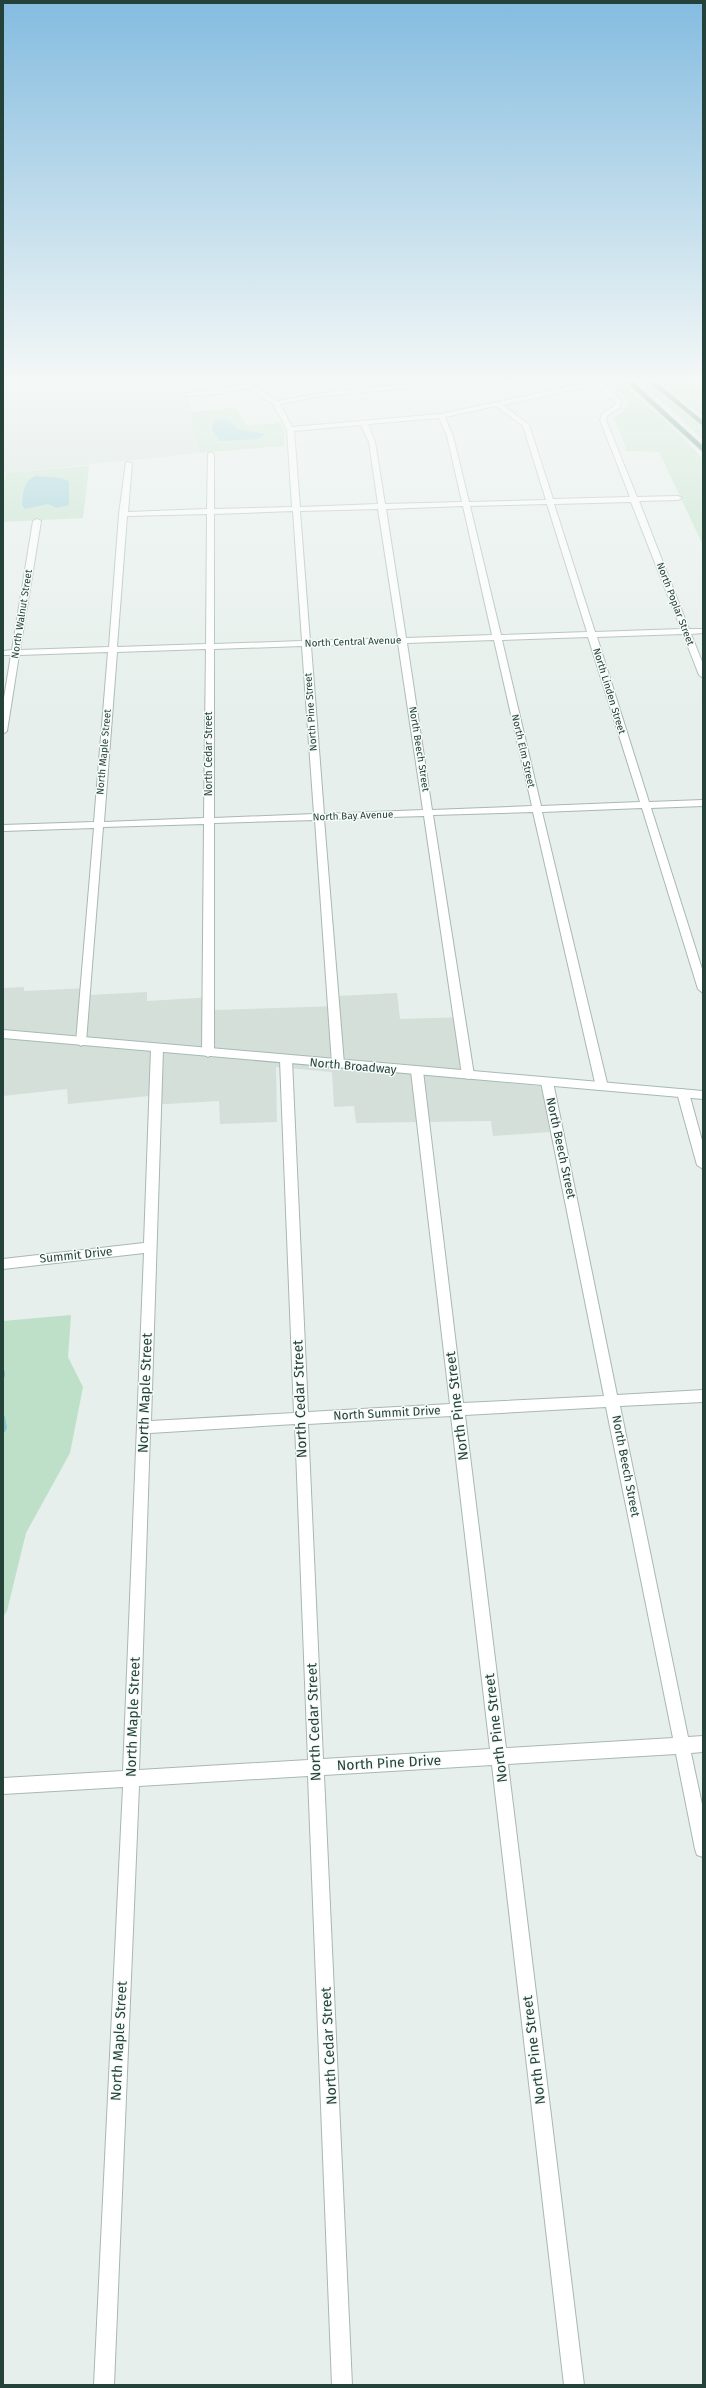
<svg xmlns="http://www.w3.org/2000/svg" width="706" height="2388" viewBox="0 0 706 2388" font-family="'Fira Sans',sans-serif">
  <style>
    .built { fill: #d4dfda }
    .green { fill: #bfe0c8 }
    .water { fill: #8ec9d4 }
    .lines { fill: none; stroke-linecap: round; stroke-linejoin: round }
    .stream { stroke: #8ec9d4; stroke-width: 4 }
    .street-casing { stroke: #a8b8b2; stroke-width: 2 }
    .secondary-casing { stroke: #a4bbb3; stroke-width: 2 }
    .highway-casing { stroke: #c2cac8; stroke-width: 2 }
    .street { fill: #fff; fill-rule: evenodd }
    .secondary { fill: #fff; fill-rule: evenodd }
    .highway { fill: #2f6f62; fill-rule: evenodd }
    .labels { text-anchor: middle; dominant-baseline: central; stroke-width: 3; stroke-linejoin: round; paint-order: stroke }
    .far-street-label { font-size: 10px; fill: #24423a; stroke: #f7fbf9 }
    .street-label { font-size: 12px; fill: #24423a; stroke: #f7fbf9 }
    .near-street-label { font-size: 14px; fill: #24423a; stroke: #f7fbf9 }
  </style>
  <rect width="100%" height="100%" fill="#e6efeb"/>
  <!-- built -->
  <path class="built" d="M3,382H185L200,453L6,473L3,471Z
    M24,987V991L89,988V995L147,992V1001L214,997V1010L337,1006V996L397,993L400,1019L466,1017L475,1080L541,1086L550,1132L493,1136L491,1121L356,1123L354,1106L334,1107L332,1072L276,1067L277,1122L220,1124L219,1101L149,1105V1096L68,1104L67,1089L3,1096V988Z"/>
  <!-- green -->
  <path class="green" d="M606,382H620L626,386L675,429L703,459V545L659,452L625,451V445L614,418L624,411L629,404L625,396Z
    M638,382H647L703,428V441L674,412Z
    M660,382H689L703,391V417Z
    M236,408L246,425L281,423L284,431V446L200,453L191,412Z
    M89,466L83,518L3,522V488L6,473Z
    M71,1315L68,1357L83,1387L70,1453L26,1533L7,1611L3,1617V1321Z"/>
  <!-- water -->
  <path class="water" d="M222,419L228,420L238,429L266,434L258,439L220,441L212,430L214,420Z
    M35,476L60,478L69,481V505L57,508L48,504L25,509L22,505C23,493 23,482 35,476Z"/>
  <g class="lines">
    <!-- stream -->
    <path class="stream" d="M3,1372V1376
      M3,1417L5,1428L3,1431"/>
    <defs>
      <path id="street" d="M240,382H248L277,401L335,391L438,382L415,387L315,397L280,404L292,427L441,414L591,382C603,382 615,392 622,402L619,408L607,416L606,420L637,497L678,496L682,498L678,500L639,501L689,629H703V633L691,634L703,664V678L699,675L683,634L597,637L649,802L703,800V806L651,808L703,972V993L698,989L642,808L542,812L608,1087L606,1090H598L596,1087L533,812L433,815L474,1075L472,1078L468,1079L462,1075L424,816L324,819L344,1064L342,1067H334L332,1064L315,820L214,823V1053L208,1057L202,1053L204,824L103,827L86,1042L81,1046L76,1042L94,828L3,831V825L94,822L108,652L19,655L7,731L3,734V704L11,655H3V651L12,650L33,521L37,519L41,521L20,650L109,647L119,514L126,462L132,463L128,512L207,509L208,454L211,452L214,454V509L292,507L287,429L273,404L248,388L218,394L187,396L184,394L243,385ZM594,385L616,402L614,406L602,414L600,420L630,497L553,499L529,425L503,405ZM496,406L523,426L546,500L469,502L453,436L445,417ZM439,418L447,436L462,502L385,504L375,442L368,424ZM361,425L369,442L378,504L300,507L294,431ZM631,502L681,629L595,632L554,504ZM547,504L587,632L501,635L470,506ZM463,506L492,635L406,638L386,509ZM378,509L398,638L310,641L300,511ZM293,511L302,641L214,644V514ZM207,514L206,644L117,647L127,516ZM588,637L640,802L541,806L502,640ZM494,640L532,806L432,810L407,643ZM398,643L423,810L324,814L311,646ZM302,646L314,814L214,818V649ZM206,649L204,818L104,822L117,652Z
        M157,1045L163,1049L151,1421L294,1413L280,1060L286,1056L292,1060L308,1412L450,1404L411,1071L417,1067L423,1071L463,1403L604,1396L541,1082L547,1078L553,1082L617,1395L703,1390V1402L620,1406L688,1737L703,1736V1752L691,1753L703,1809V1857L697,1855L695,1849L676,1754L508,1764L584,2385H564L492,1765L324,1775L352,2385H332L308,1776L139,1786L114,2385H94L123,1787L3,1794V1778L123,1771L144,1253L3,1269V1259L144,1243L151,1049ZM606,1407L673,1738L506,1748L465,1415ZM451,1416L490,1749L323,1759L308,1424ZM295,1424L308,1760L139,1770L150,1433Z
        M683,1089L689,1093L703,1144V1169L697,1165L677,1093Z"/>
      <path id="secondary" d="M3,1030L703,1091V1099L3,1038Z"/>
      <path id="highway" d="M626,382H633L703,446V452Z
        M649,382H656L703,421V426Z"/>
    </defs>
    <!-- street casing -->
    <use href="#street" class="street-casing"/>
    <!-- secondary casing -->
    <use href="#secondary" class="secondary-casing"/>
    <!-- highway casing -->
    <use href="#highway" class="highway-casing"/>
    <!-- street -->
    <use href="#street" class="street"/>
    <!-- secondary -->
    <use href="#secondary" class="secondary"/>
    <!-- highway -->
    <use href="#highway" class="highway"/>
  </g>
  <!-- sky -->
  <linearGradient id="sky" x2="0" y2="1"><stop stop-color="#84bce0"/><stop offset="0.53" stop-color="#f4f8f6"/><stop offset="1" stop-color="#f4f8f6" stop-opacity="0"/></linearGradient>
  <rect width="706" height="716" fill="url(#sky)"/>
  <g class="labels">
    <!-- far-street labels -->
    <g class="far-street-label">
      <text transform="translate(675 604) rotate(69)">North Poplar Street</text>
      <text transform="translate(22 614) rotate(-81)">North Walnut Street</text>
      <text transform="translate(353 642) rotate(-2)">North Central Avenue</text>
      <text transform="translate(609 691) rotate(73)">North Linden Street</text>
      <text transform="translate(311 712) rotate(-94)">North Pine Street</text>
      <text transform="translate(419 749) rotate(81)">North Beech Street</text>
      <text transform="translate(523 751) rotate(77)">North Elm Street</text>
      <text transform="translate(104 752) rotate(-85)">North Maple Street</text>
      <text transform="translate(209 754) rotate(-90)">North Cedar Street</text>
      <text transform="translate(353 816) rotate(-2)">North Bay Avenue</text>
    </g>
    <!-- street labels -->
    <g class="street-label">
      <text transform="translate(353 1066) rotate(5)">North Broadway</text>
      <text transform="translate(561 1148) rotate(78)">North Beech Street</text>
      <text transform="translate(76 1255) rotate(-6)">Summit Drive</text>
      <text transform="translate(387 1413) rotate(-3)">North Summit Drive</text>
      <text transform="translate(626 1466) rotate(79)">North Beech Street</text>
    </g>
    <!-- near-street labels -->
    <g class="near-street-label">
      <text transform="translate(145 1393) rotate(-88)">North Maple Street</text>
      <text transform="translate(300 1399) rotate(-92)">North Cedar Street</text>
      <text transform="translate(457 1406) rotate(-97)">North Pine Street</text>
      <text transform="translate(133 1717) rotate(-88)">North Maple Street</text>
      <text transform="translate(314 1722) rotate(-92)">North Cedar Street</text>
      <text transform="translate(496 1728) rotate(-97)">North Pine Street</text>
      <text transform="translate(389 1763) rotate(-3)">North Pine Drive</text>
      <text transform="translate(119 2041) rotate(-87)">North Maple Street</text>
      <text transform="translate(329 2046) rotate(-93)">North Cedar Street</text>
      <text transform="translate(534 2050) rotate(-97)">North Pine Street</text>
    </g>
  </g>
  <!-- border -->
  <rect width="706" height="2388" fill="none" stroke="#24423a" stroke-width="8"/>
</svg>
